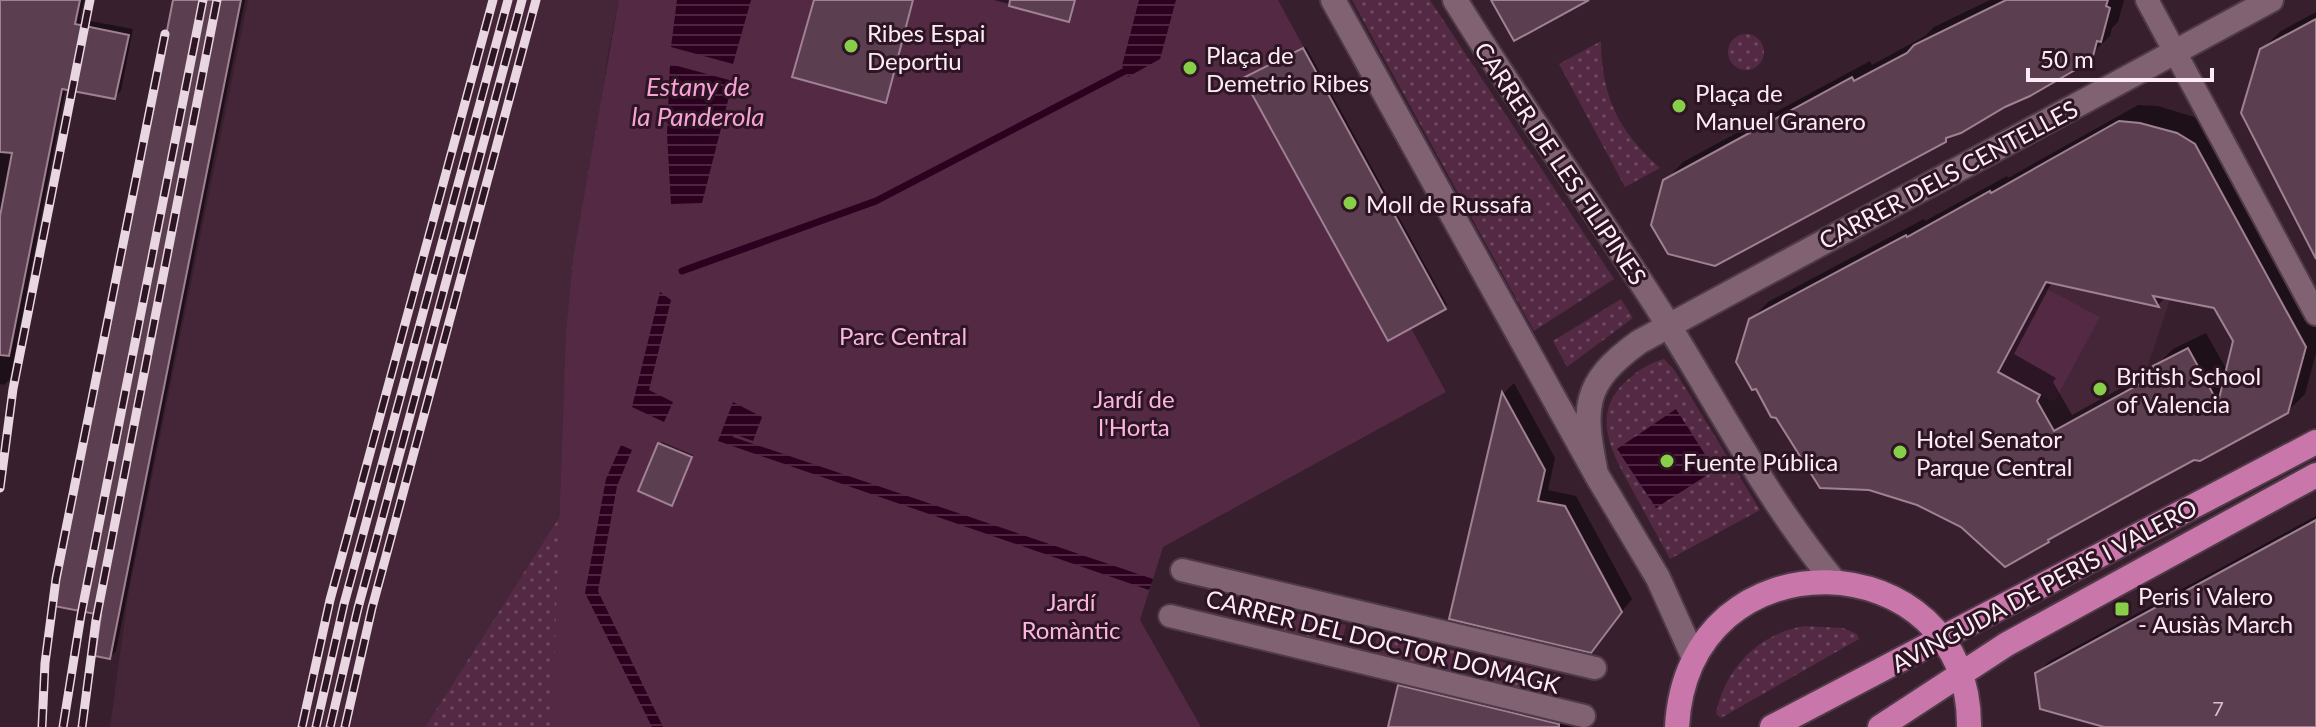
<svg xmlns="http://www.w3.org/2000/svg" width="2316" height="727" viewBox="0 0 2316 727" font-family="Lato,sans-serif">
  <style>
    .built { fill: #452639 }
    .grass { fill: url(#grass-dots) }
    .park { fill: #532944 }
    .water { fill: url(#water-rules) }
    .shadow { fill: #0007; fill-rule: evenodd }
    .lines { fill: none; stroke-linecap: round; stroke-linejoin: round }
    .stream { stroke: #2c001f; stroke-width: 7 }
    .building { fill: #5b3f50; stroke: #a08193; stroke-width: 2; fill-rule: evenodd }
    .street-casing { stroke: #4f3a47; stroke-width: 26 }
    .secondary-casing { stroke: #4f3a47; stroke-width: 28 }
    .primary-casing { stroke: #4f3a47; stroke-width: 28 }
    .street { stroke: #806273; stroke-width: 22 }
    .secondary { stroke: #806273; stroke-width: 24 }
    .primary { stroke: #c976aa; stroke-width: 24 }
    .rail-casing { stroke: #e8d6e0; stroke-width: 9 }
    .rail { stroke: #2d1524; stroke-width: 6; stroke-dasharray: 18; stroke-linecap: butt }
    .poi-dot { fill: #88cf49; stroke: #2d1524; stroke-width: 3 }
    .labels { text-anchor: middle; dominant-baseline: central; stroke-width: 6; stroke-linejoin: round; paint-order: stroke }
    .number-label { font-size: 20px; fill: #d4c1cc }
    .poi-label { font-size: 24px; fill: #fdecf5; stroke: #2d1524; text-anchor: start }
    .street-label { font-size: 24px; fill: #fdecf5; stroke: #2d1524 }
    .park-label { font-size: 24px; fill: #fcb5e0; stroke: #2d1524 }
    .water-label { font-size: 26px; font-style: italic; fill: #f8a1d6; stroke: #2d1524 }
  </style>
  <defs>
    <pattern id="grass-dots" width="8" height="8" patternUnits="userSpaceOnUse" patternTransform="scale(2)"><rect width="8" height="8" fill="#532944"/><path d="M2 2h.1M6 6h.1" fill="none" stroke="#6d4860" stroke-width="1.8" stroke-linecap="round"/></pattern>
    <pattern id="water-rules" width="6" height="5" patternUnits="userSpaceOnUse" patternTransform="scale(2)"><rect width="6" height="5" fill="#2c001f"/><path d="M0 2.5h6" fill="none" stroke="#4c2540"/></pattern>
  </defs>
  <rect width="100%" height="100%" fill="#371f2e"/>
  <!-- built -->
  <path class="built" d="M248,0H619L609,48L566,334L560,516L425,727H110L128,596Z
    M2048,279L2051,283L2061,285L2062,282L2170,300L2147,368L2188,348L2237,437L2051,538L1979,408Z"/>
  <!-- grass -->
  <path class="grass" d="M619,0L634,727H425L560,516L566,334L574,254Z
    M1352,0H1430L1614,279L1534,331Z
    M1728 52a18 18 0 1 1 36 0a18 18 0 1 1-36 0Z
    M1601,41C1602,98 1618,130 1660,168L1625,187L1559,64Z
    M1621,299L1633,318L1567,367L1553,341Z
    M1664,359L1675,371L1760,510L1670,559C1658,537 1646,515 1634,493C1613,454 1586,412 1631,377C1640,369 1652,362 1664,359Z
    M1281,610L1346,625L1341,645L1276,630Z
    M1804,626L1843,628L1857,634L1859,639L1721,718L1716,714C1725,668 1758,634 1804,626Z
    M1378,633L1461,652L1456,672L1373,653Z
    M1489,659L1558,675L1553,695L1484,679Z"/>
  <!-- park -->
  <path class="park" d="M619,0H1278L1446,309L1411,328L1446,392L1163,547L1140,620L1201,727H552L566,334L574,254Z
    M2043,287L2100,317L2054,402L1998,372Z"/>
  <!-- water -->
  <path class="water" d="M677,0H751L733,64L671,47Z
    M1139,0H1176L1160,59L1128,77L1122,66Z
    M670,64L733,81L702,203L671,204L667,134Z
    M660,292L671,300L649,390L673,402L664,422L632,407Z
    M733,402L762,417L753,441L734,434L733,437L1153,579L1149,590L718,441Z
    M1676,409L1715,470L1656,508L1617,449Z
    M621,445L632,450L617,486L598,591L663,727H652L585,593L606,479Z"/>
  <!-- shadow -->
  <path class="shadow" d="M0,0H84L80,19L133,29L121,91L115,97L66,87L10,379L4,385L0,384Z
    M169,0H245L116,651L110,657L175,1Z
    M815,0H914L885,100Z
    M994,0H1075L1068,20Z
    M1990,0H2124L2118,22L2112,28L2110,36L2080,65L1950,134L1945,140L1665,181L1683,162L1870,61L1872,65L1925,36L1934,27Z
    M2316,12V255L2269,168L2272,165L2261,50L2281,31Z
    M1306,47L1447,305L1444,308L1248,77Z
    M2138,105L2158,106L2194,117L2212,127L2316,317V353L2305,394L2287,412L2194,458L2056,533L2048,541L1972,532L1751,320L1768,302L1924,219L1925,221L2007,176L2008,178ZM2052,282L2158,305L2166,297L2216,306L2235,341L2228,372L2206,333L2173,349L2156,366L2157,368L2072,415L2053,382L2056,378L2014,354Z
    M1514,383L1555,458L1548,490L1576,496L1632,599L1591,651L1451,617L1504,393Z
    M662,442L693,455L673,501L660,444Z
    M2316,516V727H2114L2037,673L2050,661Z
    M1410,675L1589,718L1590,727H1390L1399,686Z"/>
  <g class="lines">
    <!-- stream -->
    <path class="stream" d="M682,271L876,201L1125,71"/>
  </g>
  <!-- building -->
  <path class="building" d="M0,0H80L75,24L129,35L115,99L62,89L9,356L0,355V216L12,153L0,152Z
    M173,0H241L110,659L95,656L101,615L54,606Z
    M814,0H913L886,103L792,77Z
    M1010,0H1075L1069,22L1009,6Z
    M1491,0H1589L1514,41Z
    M2006,0H2108L2106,6L2110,8L2101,42L2097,41L2093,56L2080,63L2082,66L2030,96L2005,107L1961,133L1946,138V142L1715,266L1668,254L1651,225L1663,180L1852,77L1854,81L1907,53L1914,45Z
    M2316,19V259L2241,113L2260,49Z
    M1303,48L1446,309L1388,341L1243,78Z
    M2119,121L2140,123L2177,133L2195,144L2306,347L2288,413L2200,461L2194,460L2144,487L2048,540L2049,542L2005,567L1961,527L1917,505L1869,490L1820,488L1776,418L1771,417L1756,389L1752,390L1736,362L1749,319L1906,235L1907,237L1990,191L1991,193ZM2046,282L2159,307L2153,296L2214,308L2233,341L2218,403L2188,348L2153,366L2158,374L2054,431L2037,401L2040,395L1998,372Z
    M1502,392L1545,470L1538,501L1565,506L1622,612L1591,653L1449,619Z
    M658,443L692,457L672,506L638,491Z
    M2316,520V727H2104L2040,709L2035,673Z
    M1398,685L1559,724V727H1388Z"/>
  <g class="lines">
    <defs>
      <path id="street" d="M2147,0L2316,314
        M1182,570L1595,668
        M1170,616L1584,716"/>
      <path id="secondary" d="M1333,0L1596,474L1658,578L1694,658
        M1455,0C1523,111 1600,215 1669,326C1722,412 1769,502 1834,581
        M1596,474C1583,408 1581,384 1639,342L2271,0"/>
      <path id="primary" d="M1677,727C1688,527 1971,541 1969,727
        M1772,727L2316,442
        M1880,727L2007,644L2316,475"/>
    </defs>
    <!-- street casing -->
    <use href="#street" class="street-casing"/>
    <!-- secondary casing -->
    <use href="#secondary" class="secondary-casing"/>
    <!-- primary casing -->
    <use href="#primary" class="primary-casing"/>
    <!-- street -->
    <use href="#street" class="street"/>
    <!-- secondary -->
    <use href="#secondary" class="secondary"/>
    <!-- primary -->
    <use href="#primary" class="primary"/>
    <defs>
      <path id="rail" d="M0,488L13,389L90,0
        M42,727L45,663L56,579L165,34
        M63,727L81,615L203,0
        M82,727L96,620L217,0
        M302,727L330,600L493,0
        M316,727L344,604L508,0
        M330,727L358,608L522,0
        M345,727L372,608L536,0"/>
    </defs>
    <!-- rail casing -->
    <use href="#rail" class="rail-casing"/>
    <!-- rail -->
    <use href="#rail" class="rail"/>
  </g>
  <!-- markers -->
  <g class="poi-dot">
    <circle cx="851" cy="46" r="8"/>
    <circle cx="1190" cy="68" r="8"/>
    <circle cx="1679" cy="106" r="8"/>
    <circle cx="1350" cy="203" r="8"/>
    <circle cx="2100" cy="389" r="8"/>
    <circle cx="1900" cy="452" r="8"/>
    <circle cx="1667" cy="461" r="8"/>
    <rect x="2114" y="601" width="16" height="16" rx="4"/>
  </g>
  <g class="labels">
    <!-- number labels -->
    <g class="number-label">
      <text x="2218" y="708">7</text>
    </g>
    <!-- poi labels -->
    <g class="poi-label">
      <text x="867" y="32">Ribes Espai<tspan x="867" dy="28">Deportiu</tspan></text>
      <text x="1206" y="54">Plaça de<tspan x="1206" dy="28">Demetrio Ribes</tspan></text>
      <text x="1695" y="92">Plaça de<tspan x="1695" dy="28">Manuel Granero</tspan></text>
      <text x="1366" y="203">Moll de Russafa</text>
      <text x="2116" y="375">British School<tspan x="2116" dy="28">of Valencia</tspan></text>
      <text x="1916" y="438">Hotel Senator<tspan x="1916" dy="28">Parque Central</tspan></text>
      <text x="1683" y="461">Fuente Pública</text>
      <text x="2138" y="595">Peris i Valero<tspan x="2138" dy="28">- Ausiàs March</tspan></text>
    </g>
    <!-- street labels -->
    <g class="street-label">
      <text transform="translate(1561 163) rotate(56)">CARRER DE LES FILIPINES</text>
      <text transform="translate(1948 174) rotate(-28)">CARRER DELS CENTELLES</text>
      <text transform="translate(2044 585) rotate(-28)">AVINGUDA DE PERIS I VALERO</text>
      <text transform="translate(1383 641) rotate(14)">CARRER DEL DOCTOR DOMAGK</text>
    </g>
    <!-- park labels -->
    <g class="park-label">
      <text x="903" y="335">Parc Central</text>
      <text x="1134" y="398">Jardí de<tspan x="1134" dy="28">l'Horta</tspan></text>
      <text x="1071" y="601">Jardí<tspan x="1071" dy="28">Romàntic</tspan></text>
    </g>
    <!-- water labels -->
    <g class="water-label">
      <text x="698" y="86">Estany de<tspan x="698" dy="30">la Panderola</tspan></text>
    </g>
  </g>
  <!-- scale -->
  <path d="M2028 68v12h184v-12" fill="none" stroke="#fdecf5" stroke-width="4"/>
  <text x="2040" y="68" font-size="24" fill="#fdecf5" stroke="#2d1524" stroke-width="6" paint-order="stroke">50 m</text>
</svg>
